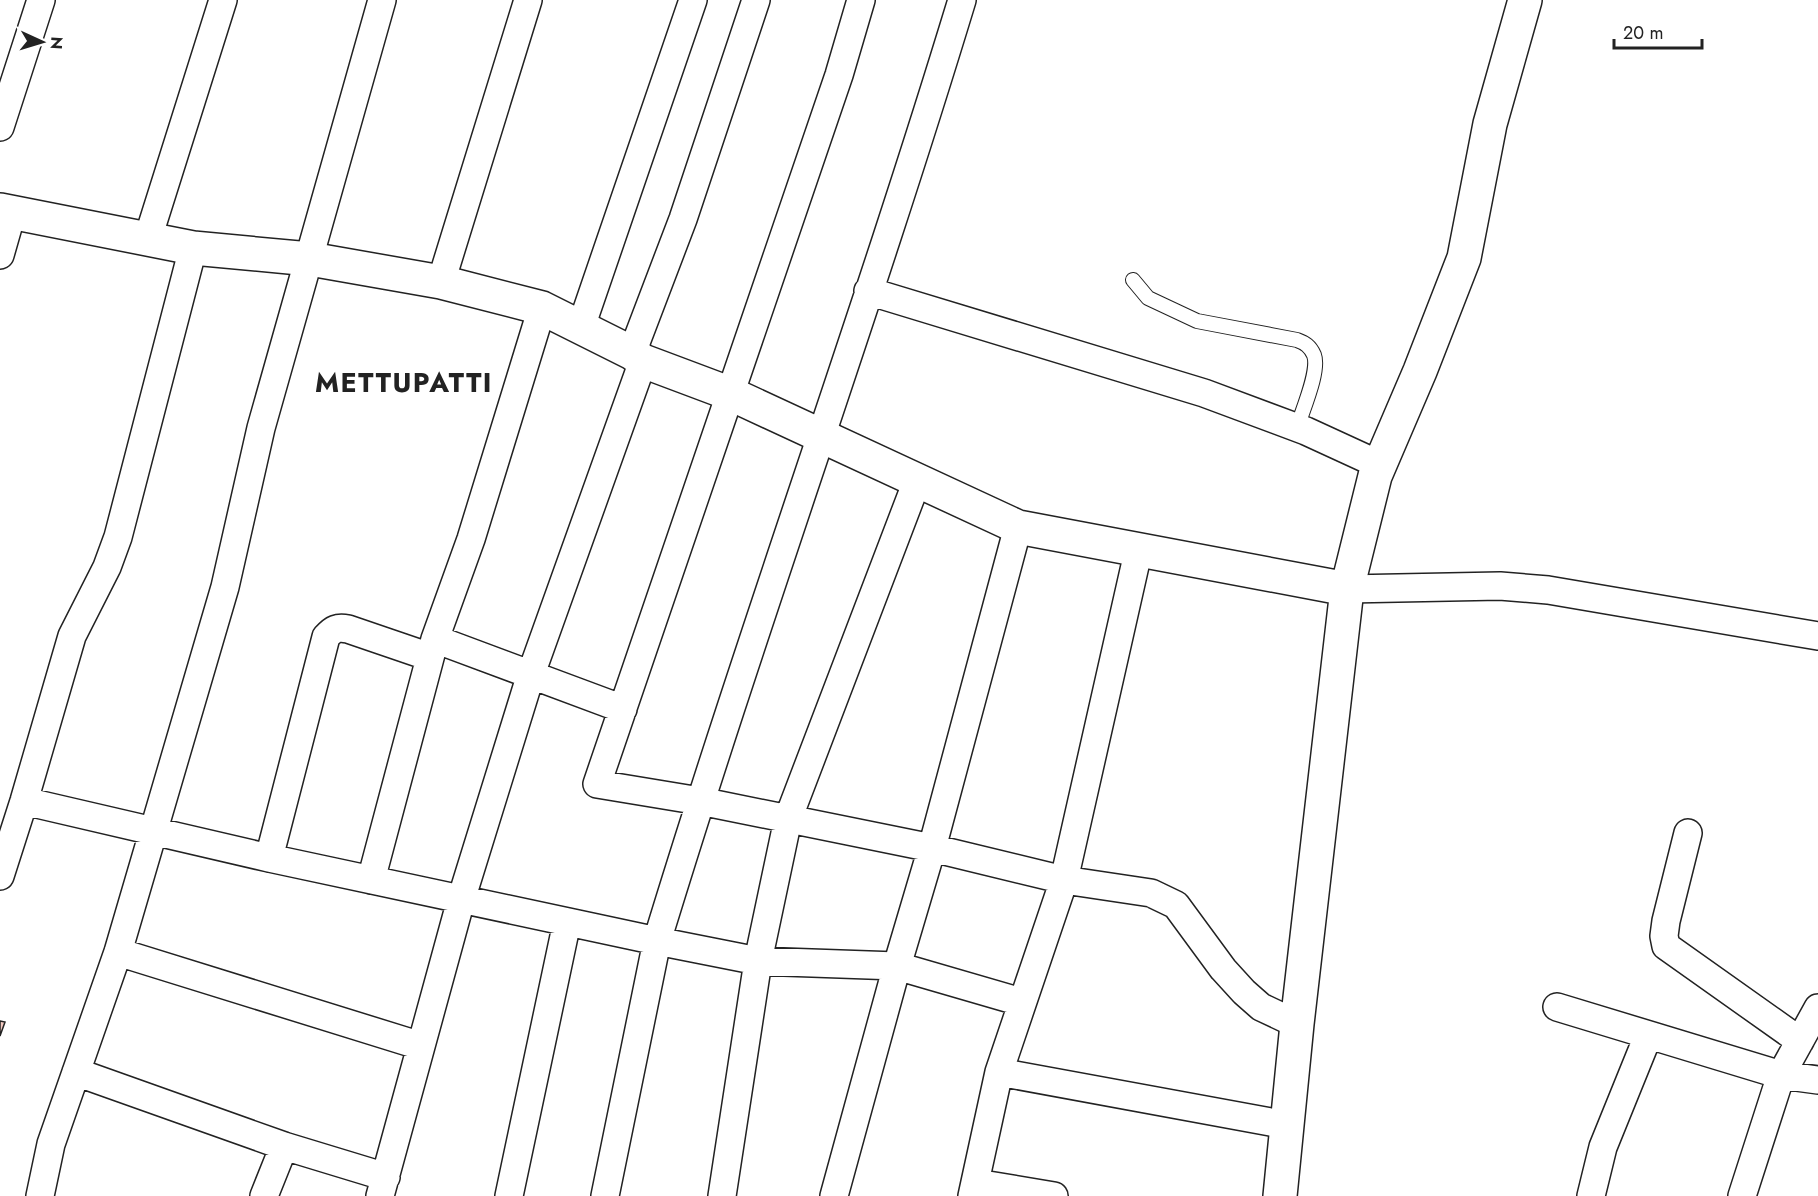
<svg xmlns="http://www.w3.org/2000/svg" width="1818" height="1196" viewBox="0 0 1818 1196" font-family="Jost,sans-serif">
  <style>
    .building { fill: #f3c9c0; stroke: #222; stroke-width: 1.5 }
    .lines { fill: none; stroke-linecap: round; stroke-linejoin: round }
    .lane-casing { stroke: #222; stroke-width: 16 }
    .street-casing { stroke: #222; stroke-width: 30 }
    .secondary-casing { stroke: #222; stroke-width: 36 }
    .lane { stroke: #fff; stroke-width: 14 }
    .street { stroke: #fff; stroke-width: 27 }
    .secondary { stroke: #fff; stroke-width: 33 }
    .labels { text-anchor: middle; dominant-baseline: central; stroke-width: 4.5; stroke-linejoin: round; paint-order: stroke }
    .district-label { font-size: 27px; font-weight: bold; letter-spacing: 1.5px; fill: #222; stroke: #fff }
  </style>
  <rect width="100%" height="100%" fill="#fff"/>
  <!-- building -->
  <path class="building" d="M0,1021L5,1022L0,1036Z"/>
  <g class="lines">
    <defs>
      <path id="lane" d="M1133,280L1148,298L1197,321L1297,340C1305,343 1310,346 1314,355C1320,371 1302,411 1297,428"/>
      <path id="street" d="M861,0L839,75L597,784L700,801L932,848L1064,880L1151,893L1176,905L1223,969L1244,992L1261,1007L1297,1024
        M0,127L41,0
        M148,238L223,0
        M0,255L12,213
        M441,282L528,0
        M868,291L1204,393L1306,431L1380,465
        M581,327L693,0
        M632,353L683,219L756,0
        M917,481L788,819L758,961L897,966L1021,1002
        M1347,589L1500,586L1548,590L1818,636
        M435,639L623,709
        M24,801L269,858L657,941L605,1196
        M1688,833L1666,921L1664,936L1666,946L1800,1041
        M269,858L326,637C333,629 337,627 348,629L430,657
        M0,876L24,801L72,636L107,567L118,537L193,248
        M371,880L435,639L471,539L542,308
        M118,952L421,1046
        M1557,1007L1781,1075L1818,1080
        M76,1072L284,1146L386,1177
        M999,1072L1287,1125
        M976,1183L1054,1196
        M40,1196L51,1144L118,952L225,587L261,428L382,0
        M264,1196L284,1146
        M380,1196L461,900L531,674L643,361
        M509,1196L567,922
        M722,1196L758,961L657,941C753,626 866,316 962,0
        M834,1196L897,966L932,848L1018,527
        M972,1196L999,1072L1064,880L1139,548
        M1591,1196L1603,1147L1648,1036
        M1742,1196L1781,1075L1818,1008"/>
      <path id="secondary" d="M0,210L193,248L310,259L441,282L542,308L632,353L643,361L731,394L1018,527L1347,589
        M1280,1196L1297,1024L1347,589L1375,476L1420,371L1464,258L1490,124L1525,0"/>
    </defs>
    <!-- lane casing -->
    <use href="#lane" class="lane-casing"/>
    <!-- street casing -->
    <use href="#street" class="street-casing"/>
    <!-- secondary casing -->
    <use href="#secondary" class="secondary-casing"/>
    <!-- lane -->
    <use href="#lane" class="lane"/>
    <!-- street -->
    <use href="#street" class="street"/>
    <!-- secondary -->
    <use href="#secondary" class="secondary"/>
  </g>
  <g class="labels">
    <!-- district labels -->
    <g class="district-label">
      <text x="404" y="382">METTUPATTI</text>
    </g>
  </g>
  <!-- north arrow -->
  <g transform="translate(42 42) rotate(94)" stroke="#ffffff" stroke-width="4.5" paint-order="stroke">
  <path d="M0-4.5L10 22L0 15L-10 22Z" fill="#222222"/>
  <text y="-9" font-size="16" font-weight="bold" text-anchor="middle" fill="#222222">N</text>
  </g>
  <!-- scale -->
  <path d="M1614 39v9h88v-9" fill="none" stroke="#222222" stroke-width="3"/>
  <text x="1623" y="39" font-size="18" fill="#222222" stroke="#ffffff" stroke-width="4.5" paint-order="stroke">20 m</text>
</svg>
